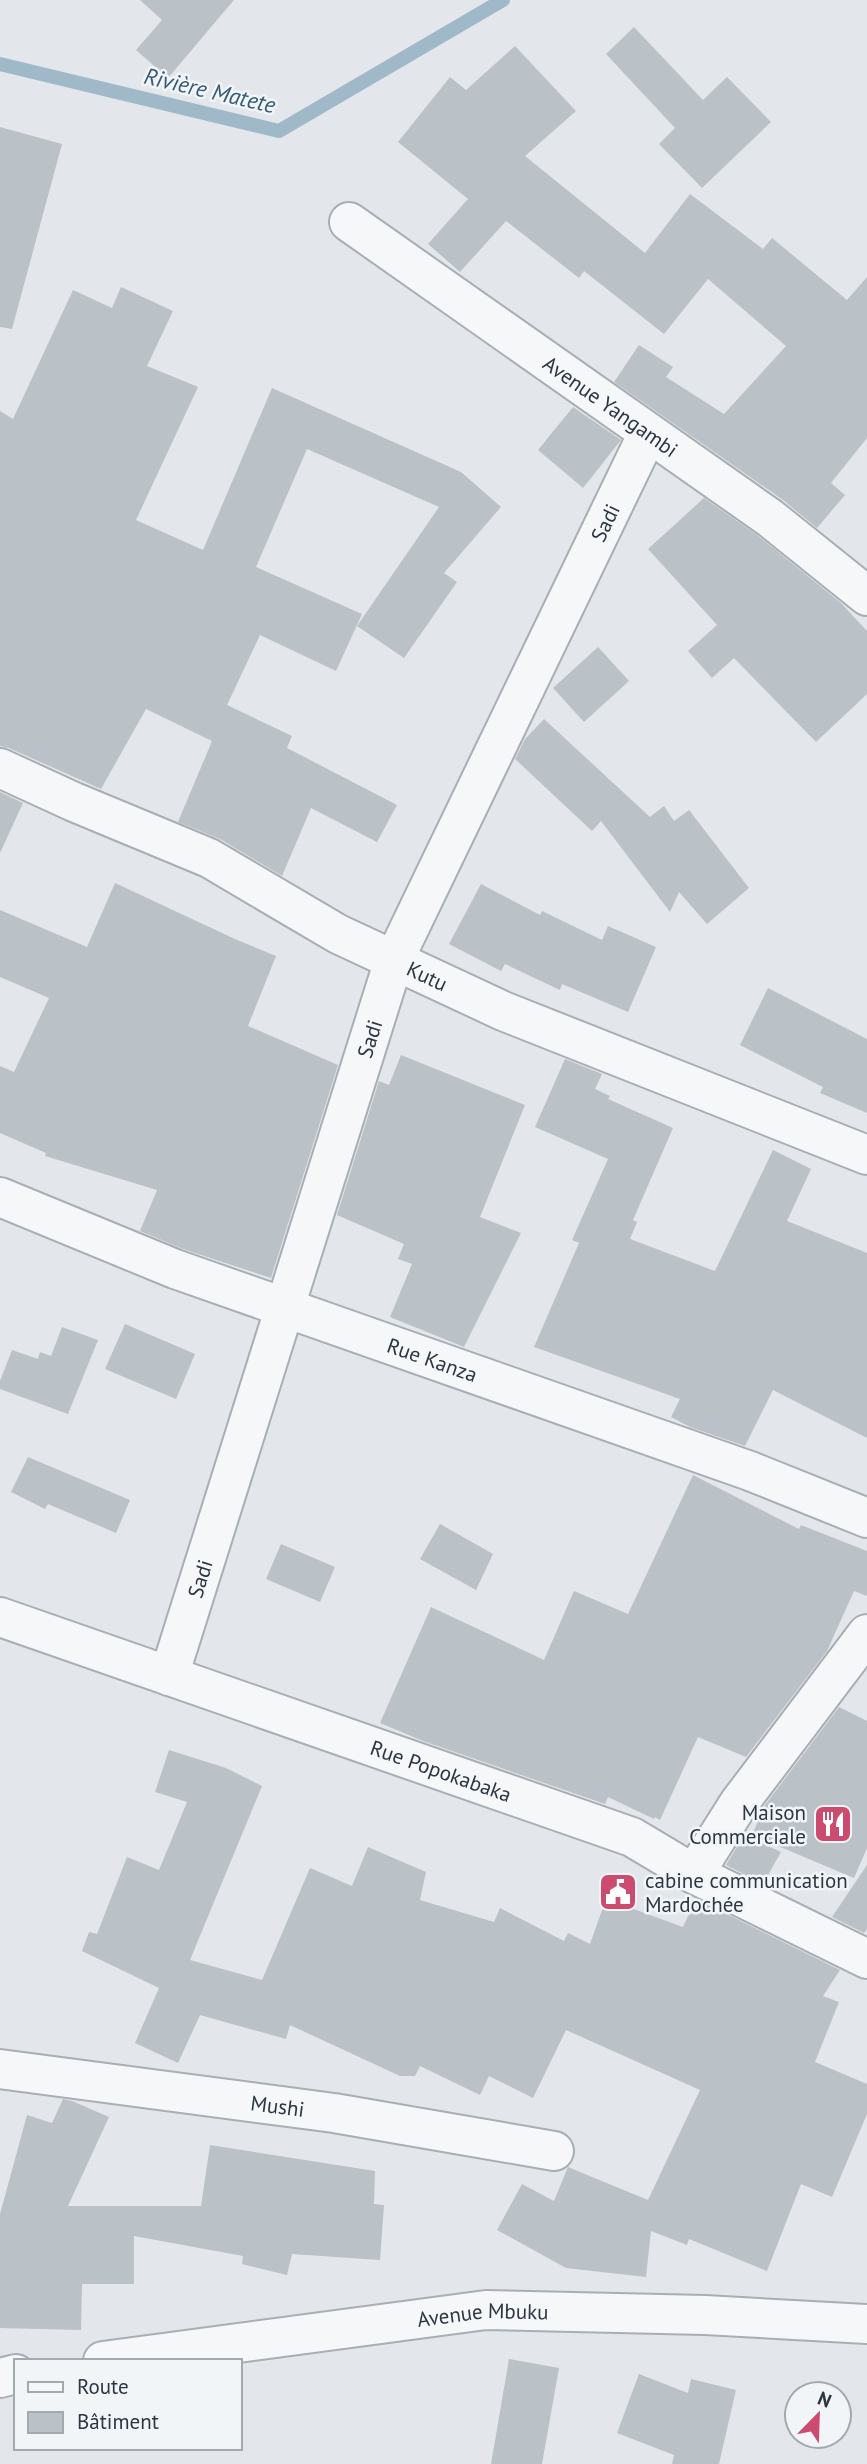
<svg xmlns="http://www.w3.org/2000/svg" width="867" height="2464" viewBox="0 0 867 2464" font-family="'PT Sans',sans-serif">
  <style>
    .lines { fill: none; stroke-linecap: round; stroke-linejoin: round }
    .stream { stroke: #9fb9c9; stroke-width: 14 }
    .building { fill: #bac1c7 }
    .minor-casing { stroke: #a8aeb5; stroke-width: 42 }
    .minor { stroke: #f5f7f9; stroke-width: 38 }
    .labels { text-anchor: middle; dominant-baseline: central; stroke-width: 5; stroke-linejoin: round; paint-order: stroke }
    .street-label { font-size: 21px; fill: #2b3642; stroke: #f2f5f8 }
    .poi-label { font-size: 21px; fill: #2b3642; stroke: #f2f5f8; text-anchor: end }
    .water-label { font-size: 23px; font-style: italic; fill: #365a76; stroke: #f2f5f8 }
  </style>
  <rect width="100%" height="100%" fill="#e3e7eb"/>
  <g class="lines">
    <!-- stream -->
    <path class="stream" d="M0,64L279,131L503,0"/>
  </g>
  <!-- building -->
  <path class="building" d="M140,0H234L168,78L136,50L162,20Z
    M634,27L703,100L727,77L771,122L702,188L659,144L675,128L606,54Z
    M515,46L576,111L525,156L645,253L690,194L763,249L772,238L847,300L867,277V438L831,483L845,495L817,528L783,500L614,382L639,345L673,367L666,377L724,414L786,346L708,279L664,334L584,271L579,278L506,221L460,272L428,244L468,199L398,142L450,77L466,90Z
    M0,127L62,144L12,329L0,327Z
    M121,287L173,311L147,366L198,387L136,520L203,550L272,388L461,472L501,507L444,573L457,582L404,658L357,626L439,507L307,449L256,567L362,614L336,671L260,635L227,705L292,736L287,748L397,805L377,842L311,808L282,876L220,839L178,822L212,741L146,709L101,789L9,748L0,746V411L13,419L73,290L112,308Z
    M573,407L621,440L583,488L538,450Z
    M704,498L757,535L841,603L867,631V694L816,742L734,658L712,678L688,651L717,625L648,549Z
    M598,647L629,681L584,722L553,688Z
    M544,719L650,817L664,806L674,821L689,810L749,888L707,924L679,892L670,912L601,821L592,831L515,759L525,739Z
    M0,792L23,803L0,853Z
    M115,883L235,939L276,956L248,1026L338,1065L271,1278L183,1249L140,1231L157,1190L45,1156L46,1153L0,1133V1066L14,1072L49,998L0,977V910L87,947Z
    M481,884L540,915L542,911L602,940L608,926L656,947L628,1012L562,984L560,990L505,964L501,971L449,944Z
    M768,988L867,1039V1113L820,1093L823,1087L740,1045Z
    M401,1055L525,1105L480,1217L521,1233L464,1347L390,1317L412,1264L398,1259L404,1244L337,1215L379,1081L389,1085Z
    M565,1059L602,1074L595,1089L610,1096L608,1099L673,1128L633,1220L637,1222L630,1239L715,1271L773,1150L811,1169L787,1221L867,1253V1438L773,1390L745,1446L690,1427L671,1417L680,1399L534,1347L579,1243L572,1240L608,1159L535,1127Z
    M125,1324L195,1354L176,1399L105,1369Z
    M62,1327L98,1340L68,1414L0,1389V1381L12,1350L38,1359L40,1352L51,1356Z
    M28,1457L130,1500L116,1533L48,1504L45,1509L11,1492Z
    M693,1475L799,1529L801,1525L867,1551V1596L854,1591L827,1651L746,1757L698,1737L660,1820L655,1817L654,1819L608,1797L605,1804L423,1741L380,1723L431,1607L544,1660L574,1591L628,1614Z
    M440,1524L493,1554L476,1590L420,1559Z
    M281,1544L335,1567L320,1602L266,1579Z
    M839,1707L867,1721V1848L854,1878L752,1835L765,1805Z
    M169,1750L226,1768L262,1786L190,1960L262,1980L310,1868L352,1886L368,1847L426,1872L420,1900L494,1922L500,1908L564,1941L568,1933L590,1944L606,1899L683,1927L696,1899L840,1970L823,1996L839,2002L815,2062L867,2084V2114L832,2197L801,2184L767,2271L689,2239L687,2245L651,2231L646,2277L566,2268L497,2230L522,2184L554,2201L568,2167L648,2200L700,2090L566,2030L533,2098L489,2076L480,2095L420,2066L415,2076H400L290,2025L286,2039L200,2015L178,2063L135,2043L159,1988L82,1951L89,1932L97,1934L127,1857L159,1870L187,1802L155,1792Z
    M744,1835L781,1852L763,1884L726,1865Z
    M867,1865V1929L864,1933L832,1917Z
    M63,2099L72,2101L109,2117L68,2206H201L210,2145L375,2171L374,2204L384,2205L380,2260L292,2254L287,2275L242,2264L243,2256L134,2236V2284H82L81,2330L0,2328V2214L27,2115L52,2123Z
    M509,2359L559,2368L542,2464H491Z
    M639,2374L688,2393L691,2379L736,2390L719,2464H672L674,2455L617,2433Z"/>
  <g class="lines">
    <defs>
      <g id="minor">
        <path id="s1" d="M349,222L770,518L867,596"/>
        <path id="s2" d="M0,768L74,802L209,858L338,934L503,1011L867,1155"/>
        <path id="s3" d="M0,1197L175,1269L750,1471L867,1518"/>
        <path id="s4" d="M0,1617L632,1837L694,1874L867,1959"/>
        <path id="s5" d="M169,1676L394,960L648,433"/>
        <path d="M694,1874L739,1803L867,1634"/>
        <path id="s6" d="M0,2069L334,2113L554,2151"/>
        <path id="s7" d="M103,2361L486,2310L705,2315L867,2324"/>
        <path d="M0,2378L16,2374"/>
      </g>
    </defs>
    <!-- minor casing -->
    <use href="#minor" class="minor-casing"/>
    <!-- minor -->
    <use href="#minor" class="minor"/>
  </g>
  <!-- icons -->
  <defs>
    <symbol id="restaurant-square" viewBox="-11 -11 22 22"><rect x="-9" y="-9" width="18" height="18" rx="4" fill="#cc4c6f" stroke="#f2f5f8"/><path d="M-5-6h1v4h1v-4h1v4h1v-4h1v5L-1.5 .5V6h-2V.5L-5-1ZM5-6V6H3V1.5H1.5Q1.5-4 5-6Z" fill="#fff"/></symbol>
    <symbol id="civic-square" viewBox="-11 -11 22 22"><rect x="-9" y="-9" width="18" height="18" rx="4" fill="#cc4c6f" stroke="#f2f5f8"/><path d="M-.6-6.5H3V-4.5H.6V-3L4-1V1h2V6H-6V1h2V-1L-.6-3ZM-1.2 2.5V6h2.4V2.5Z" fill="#fff"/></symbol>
  </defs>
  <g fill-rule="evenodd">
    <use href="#restaurant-square" x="811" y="1802" width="44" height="44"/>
    <use href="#civic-square" x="596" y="1870" width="44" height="44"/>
  </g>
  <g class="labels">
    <!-- street labels -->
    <g class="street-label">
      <text stroke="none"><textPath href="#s1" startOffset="320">Avenue Yangambi</textPath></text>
      <text stroke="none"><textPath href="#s5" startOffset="1236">Sadi</textPath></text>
      <text stroke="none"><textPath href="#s2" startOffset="476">Kutu</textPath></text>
      <text stroke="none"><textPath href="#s5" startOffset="668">Sadi</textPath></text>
      <text stroke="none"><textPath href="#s3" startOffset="462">Rue Kanza</textPath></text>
      <text stroke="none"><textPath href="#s5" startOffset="102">Sadi</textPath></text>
      <text stroke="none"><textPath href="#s4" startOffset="467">Rue Popokabaka</textPath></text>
      <text stroke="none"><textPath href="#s6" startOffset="280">Mushi</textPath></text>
      <text stroke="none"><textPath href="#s7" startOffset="383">Avenue Mbuku</textPath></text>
    </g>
    <!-- poi labels -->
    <g class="poi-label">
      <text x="806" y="1812">Maison<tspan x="806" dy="24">Commerciale</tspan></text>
      <text x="645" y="1880" text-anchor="start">cabine communication<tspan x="645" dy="24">Mardochée</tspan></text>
    </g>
    <!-- water labels -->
    <g class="water-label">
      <text transform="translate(210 90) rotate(13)">Rivière Matete</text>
    </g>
  </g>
  <!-- legend -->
  <rect x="14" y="2359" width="228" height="91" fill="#f2f5f8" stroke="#a2a9af" stroke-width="2"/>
  <rect x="28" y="2382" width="35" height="10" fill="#f5f7f9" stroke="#a2a9af" stroke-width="2"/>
  <text x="77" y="2394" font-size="21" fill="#2b3642">Route</text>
  <rect x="28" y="2412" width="35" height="21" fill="#bac1c7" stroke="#a2a9af" stroke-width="2"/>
  <text x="77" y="2429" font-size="21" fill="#2b3642">Bâtiment</text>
  <!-- north arrow -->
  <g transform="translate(818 2415) rotate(23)"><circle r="33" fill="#f2f5f8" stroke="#a2a9af" stroke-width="2"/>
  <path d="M0-5L12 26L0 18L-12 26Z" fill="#cc4c6f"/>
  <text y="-10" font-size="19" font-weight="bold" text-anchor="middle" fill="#2b3642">N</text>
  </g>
</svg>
